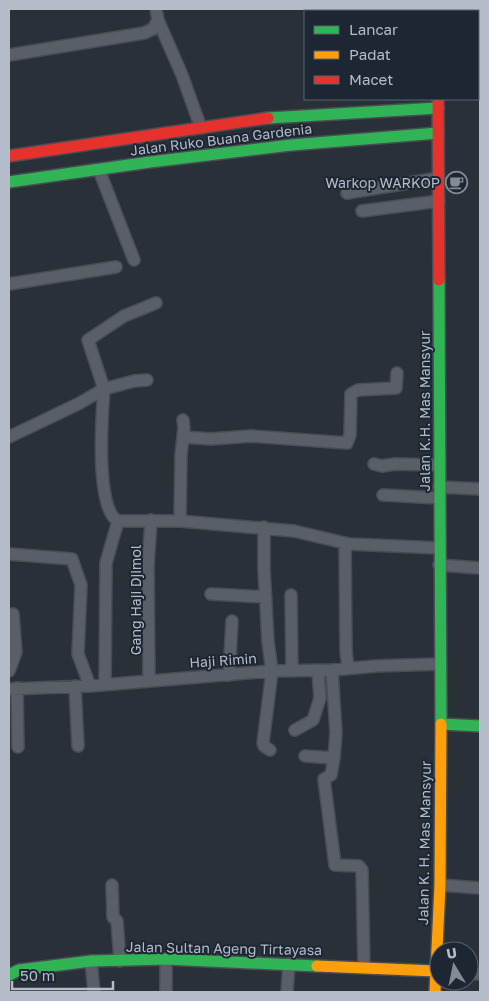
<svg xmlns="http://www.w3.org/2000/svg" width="489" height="1001" viewBox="0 0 489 1001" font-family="'Golos Text',sans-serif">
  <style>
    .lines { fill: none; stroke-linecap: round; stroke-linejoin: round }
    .street-casing { stroke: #484c53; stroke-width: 14 }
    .fast-casing { stroke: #484c53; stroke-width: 14 }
    .slow-casing { stroke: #484c53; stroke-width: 14 }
    .jam-casing { stroke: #484c53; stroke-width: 14 }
    .street { stroke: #5a5e66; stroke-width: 11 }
    .fast { stroke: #30b455; stroke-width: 11 }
    .slow { stroke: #ff9f0a; stroke-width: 11 }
    .jam { stroke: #e5322d; stroke-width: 11 }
    .labels { text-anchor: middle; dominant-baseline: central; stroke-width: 4; stroke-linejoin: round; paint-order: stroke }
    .street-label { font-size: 14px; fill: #b4bcc9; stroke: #1d2633 }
    .poi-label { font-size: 14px; fill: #b4bcc9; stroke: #1d2633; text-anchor: end }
  </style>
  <rect width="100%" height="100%" fill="#2a3038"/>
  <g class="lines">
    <defs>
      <path id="street" d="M156,9L158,20L182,75L201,128
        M9,55L144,33L153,29L158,20
        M99,170L134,260
        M347,193L439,178
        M362,211L439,201
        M9,284L116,267
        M147,380L134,381L104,389C102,414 95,509 118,521H180
        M183,420L184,428L181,455L180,521L294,531L349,544L439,548
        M9,437L78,404L104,389L88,340L124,316L156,303
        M183,437L211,439L251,436L347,443L350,435L351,394L358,390L396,388L397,373
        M374,464L382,466L395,464L439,465
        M439,487L480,489
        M383,495L439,498
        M264,527V569L268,642L272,671L263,743L264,746L270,750
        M345,543L346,651L348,668
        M9,554L72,559L81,585L78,654L90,686
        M439,565L480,568
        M211,594L266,597
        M291,595L292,670
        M9,671L16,652L13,614
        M229,675L232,621
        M149,681L148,566L151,520
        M105,684L106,563L118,521
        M75,686L78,746
        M17,688L18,747
        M9,689L90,686L272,671L332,670L376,666L440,664
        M295,730L313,720L320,698L318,671
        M305,756L334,758L336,733L332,670
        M334,758L331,775L324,779L335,865L359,866L362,870L364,967
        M112,885L113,917L117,921L120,961
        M440,885L480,888
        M166,959V992
        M91,961L94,992
        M469,973L480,974
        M287,992L289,964"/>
      <path id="fast" d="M438,9V11
        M268,118L438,108
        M9,182L150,162L291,145L438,133
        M439,280L441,724L480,726
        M9,975L19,970L91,961L166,959L317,966"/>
      <path id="slow" d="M317,966L435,971
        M435,992L440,885L441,724"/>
      <path id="jam" d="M438,99L439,280
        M9,156L268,118"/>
    </defs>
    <!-- street casing -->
    <use href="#street" class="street-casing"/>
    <!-- fast casing -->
    <use href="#fast" class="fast-casing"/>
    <!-- slow casing -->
    <use href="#slow" class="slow-casing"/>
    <!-- jam casing -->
    <use href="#jam" class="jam-casing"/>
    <!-- street -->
    <use href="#street" class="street"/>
    <!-- fast -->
    <use href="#fast" class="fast"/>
    <!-- slow -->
    <use href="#slow" class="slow"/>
    <!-- jam -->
    <use href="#jam" class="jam"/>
  </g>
  <!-- icons -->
  <defs>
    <symbol id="cafe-ring" viewBox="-11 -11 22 22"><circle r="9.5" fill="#1d2633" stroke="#848b96" stroke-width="1.5"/><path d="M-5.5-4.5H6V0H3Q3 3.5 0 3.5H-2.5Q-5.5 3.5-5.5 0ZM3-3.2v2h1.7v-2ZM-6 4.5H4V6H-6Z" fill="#848b96"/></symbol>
  </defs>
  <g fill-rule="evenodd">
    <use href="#cafe-ring" x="444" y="170" width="25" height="25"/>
  </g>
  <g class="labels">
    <!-- street labels -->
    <g class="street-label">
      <text transform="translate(221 139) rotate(-7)">Jalan Ruko Buana Gardenia</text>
      <text transform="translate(424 411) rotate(-90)">Jalan K.H. Mas Mansyur</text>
      <text transform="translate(135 600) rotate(-90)">Gang Haji Djimol</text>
      <text transform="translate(223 660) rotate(-4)">Haji Rimin</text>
      <text transform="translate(424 843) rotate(-89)">Jalan K. H. Mas Mansyur</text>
      <text transform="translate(224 948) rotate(1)">Jalan Sultan Ageng Tirtayasa</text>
    </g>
    <!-- poi labels -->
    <g class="poi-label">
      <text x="440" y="182">Warkop WARKOP</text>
    </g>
  </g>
  <!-- border -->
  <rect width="489" height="1001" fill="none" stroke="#b4bcc9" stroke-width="20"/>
  <!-- legend -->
  <rect x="304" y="10" width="175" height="90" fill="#1d2633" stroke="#59626f"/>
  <rect x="314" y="26" width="25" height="8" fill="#30b455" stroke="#59626f"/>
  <text x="349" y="35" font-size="15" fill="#b4bcc9">Lancar</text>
  <rect x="314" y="51" width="25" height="8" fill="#ff9f0a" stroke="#59626f"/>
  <text x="349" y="60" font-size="15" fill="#b4bcc9">Padat</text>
  <rect x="314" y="76" width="25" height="8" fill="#e5322d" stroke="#59626f"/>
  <text x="349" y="85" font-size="15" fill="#b4bcc9">Macet</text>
  <!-- north arrow -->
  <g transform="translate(454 966) rotate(350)"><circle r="24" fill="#1d2633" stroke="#59626f"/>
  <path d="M0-4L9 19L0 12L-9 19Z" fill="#848b96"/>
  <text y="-8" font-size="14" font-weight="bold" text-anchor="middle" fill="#b4bcc9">U</text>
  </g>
  <!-- scale -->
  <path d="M12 981v8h101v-8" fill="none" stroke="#b4bcc9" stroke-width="2.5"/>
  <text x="20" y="981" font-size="15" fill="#b4bcc9" stroke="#1d2633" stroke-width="4" paint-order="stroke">50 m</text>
</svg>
